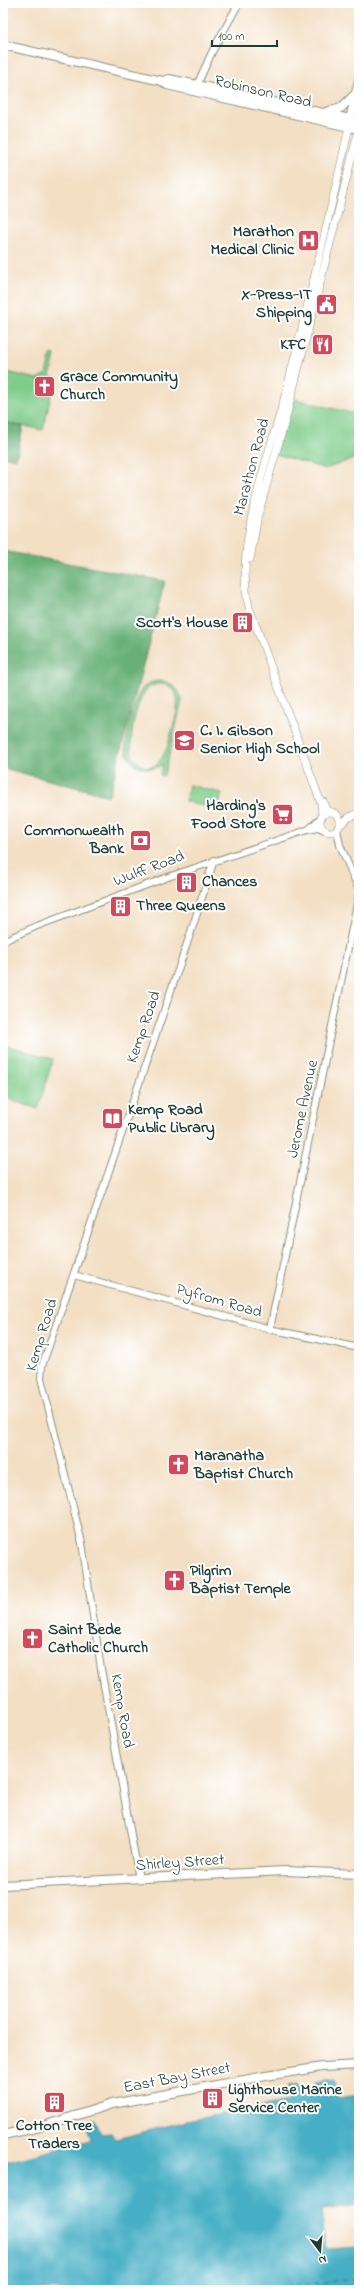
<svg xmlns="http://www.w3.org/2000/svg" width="362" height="2293" viewBox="0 0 362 2293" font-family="'Indie Flower',sans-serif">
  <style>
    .green { fill: #80cc8b; stroke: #508460; fill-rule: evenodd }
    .forest { fill: #68b077; stroke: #447656 }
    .water { fill: #46afc5; stroke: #32767c }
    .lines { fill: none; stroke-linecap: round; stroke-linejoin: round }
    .ferry { stroke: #2d6567; stroke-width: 1; stroke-dasharray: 5 4; stroke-linecap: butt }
    .secondary-casing { stroke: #898e7c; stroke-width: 8 }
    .primary-casing { stroke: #898e7c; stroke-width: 8 }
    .highway-casing { stroke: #898e7c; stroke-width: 10 }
    .secondary { stroke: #fff; stroke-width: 6 }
    .primary { stroke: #fff; stroke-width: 7 }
    .highway { stroke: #fff; stroke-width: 8 }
    .labels { text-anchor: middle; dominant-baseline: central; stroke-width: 4; stroke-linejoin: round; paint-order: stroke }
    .street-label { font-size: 16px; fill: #1f3d34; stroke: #fff }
    .poi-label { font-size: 16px; font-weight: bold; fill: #1f3d34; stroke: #fff; text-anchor: start }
  </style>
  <rect width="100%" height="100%" fill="#fff"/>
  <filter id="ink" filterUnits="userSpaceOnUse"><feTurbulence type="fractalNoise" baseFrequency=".025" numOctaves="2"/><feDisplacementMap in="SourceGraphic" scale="8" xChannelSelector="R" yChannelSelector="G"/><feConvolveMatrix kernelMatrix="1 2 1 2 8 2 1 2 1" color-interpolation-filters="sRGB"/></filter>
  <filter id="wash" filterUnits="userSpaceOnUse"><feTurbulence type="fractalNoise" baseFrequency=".012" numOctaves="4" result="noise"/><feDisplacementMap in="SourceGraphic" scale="16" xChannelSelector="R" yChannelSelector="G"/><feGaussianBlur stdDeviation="0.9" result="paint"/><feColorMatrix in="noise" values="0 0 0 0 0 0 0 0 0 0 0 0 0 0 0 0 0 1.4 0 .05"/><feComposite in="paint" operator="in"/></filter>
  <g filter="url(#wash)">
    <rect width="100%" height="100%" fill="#f3dfc4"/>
    <!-- green -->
    <path class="green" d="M51,354L55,355L50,377L55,378L43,430L3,422V371L37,379L46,374Z
      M291,398L359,415V457L325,469L276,454Z
      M158,681C171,681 180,688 182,701L164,776L160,775L163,764C148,774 128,767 126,748C125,737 135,698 142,689C146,684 152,682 158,681ZM157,684C186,683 177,713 172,730C168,747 158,783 134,759C126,746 136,705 144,693C147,688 151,686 157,684Z
      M189,785L222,793L218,810L185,801Z
      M3,1044L53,1059L38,1109L3,1097Z"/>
    <!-- forest -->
    <path class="forest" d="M3,423L23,427L16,459L3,456Z
      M3,551L165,581L109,796L3,768Z"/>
    <!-- water -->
    <path class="water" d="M334,2079L337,2095L339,2098L359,2095V2205L321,2210L326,2249L358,2247L359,2290H3V2157L7,2162L91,2140L85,2121L95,2120L101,2134L111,2133L116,2139L186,2121L289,2101L288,2086L296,2084L299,2088L313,2086L315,2082Z"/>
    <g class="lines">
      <!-- ferry -->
      <path class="ferry" d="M243,2290L359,2279"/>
    </g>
  </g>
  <g filter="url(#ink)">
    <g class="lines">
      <defs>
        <path id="secondary" d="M196,87L213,50L239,3
          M310,828L322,817
          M337,829L340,845L359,890
          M3,941L37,926L168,877L307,830L318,828L325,831
          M74,1275L274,1330L359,1348
          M270,1329L359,894
          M139,1879L101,1669L82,1543L41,1378L42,1366L190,935L214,860"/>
        <path id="primary" d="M250,559L258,515L287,414L359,129
          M324,802L327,810L332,812
          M320 822a10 10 0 1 1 20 0a10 10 0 1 1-20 0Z
          M322,816L321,803L249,607C233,544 270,454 286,392C308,304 330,216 349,127
          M339,826L348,818L359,813"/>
        <path id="highway" d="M3,45L162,81L167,85L349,127L359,129V127
          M162,81L169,79L197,85L359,121
          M326,112L341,108L353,96
          M349,124L359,80
          M3,1885L285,1871L359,1874
          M3,2135L40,2127L112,2104L266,2076L322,2067L359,2065"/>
      </defs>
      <!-- secondary casing -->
      <use href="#secondary" class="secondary-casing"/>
      <!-- primary casing -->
      <use href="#primary" class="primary-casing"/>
      <!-- highway casing -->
      <use href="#highway" class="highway-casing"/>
      <!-- secondary -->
      <use href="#secondary" class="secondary"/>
      <!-- primary -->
      <use href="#primary" class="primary"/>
      <!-- highway -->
      <use href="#highway" class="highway"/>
    </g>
  </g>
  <!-- icons -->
  <defs>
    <symbol id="hospital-square" viewBox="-11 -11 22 22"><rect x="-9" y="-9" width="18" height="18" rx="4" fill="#d1495b" stroke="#fff"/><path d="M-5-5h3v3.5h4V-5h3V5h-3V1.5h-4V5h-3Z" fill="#fff"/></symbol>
    <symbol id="civic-square" viewBox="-11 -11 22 22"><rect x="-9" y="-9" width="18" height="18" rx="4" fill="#d1495b" stroke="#fff"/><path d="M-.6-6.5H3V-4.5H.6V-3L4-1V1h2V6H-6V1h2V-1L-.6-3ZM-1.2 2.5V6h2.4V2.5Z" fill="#fff"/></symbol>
    <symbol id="restaurant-square" viewBox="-11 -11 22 22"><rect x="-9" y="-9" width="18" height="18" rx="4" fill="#d1495b" stroke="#fff"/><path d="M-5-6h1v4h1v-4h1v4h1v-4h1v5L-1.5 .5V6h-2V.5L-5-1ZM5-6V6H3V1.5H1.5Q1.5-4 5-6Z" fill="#fff"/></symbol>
    <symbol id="church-square" viewBox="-11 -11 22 22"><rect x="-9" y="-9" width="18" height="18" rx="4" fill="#d1495b" stroke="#fff"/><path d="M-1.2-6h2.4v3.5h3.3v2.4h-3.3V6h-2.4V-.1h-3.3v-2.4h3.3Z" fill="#fff"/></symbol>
    <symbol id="building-square" viewBox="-11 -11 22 22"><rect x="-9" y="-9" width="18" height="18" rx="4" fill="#d1495b" stroke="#fff"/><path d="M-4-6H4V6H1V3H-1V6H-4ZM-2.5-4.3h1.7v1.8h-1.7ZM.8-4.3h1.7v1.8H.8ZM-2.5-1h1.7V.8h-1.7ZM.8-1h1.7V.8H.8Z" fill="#fff"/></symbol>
    <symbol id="school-square" viewBox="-11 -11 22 22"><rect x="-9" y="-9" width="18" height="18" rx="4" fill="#d1495b" stroke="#fff"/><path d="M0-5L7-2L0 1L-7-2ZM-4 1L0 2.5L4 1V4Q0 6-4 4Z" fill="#fff"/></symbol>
    <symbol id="supermarket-square" viewBox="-11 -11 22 22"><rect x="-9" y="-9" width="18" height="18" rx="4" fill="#d1495b" stroke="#fff"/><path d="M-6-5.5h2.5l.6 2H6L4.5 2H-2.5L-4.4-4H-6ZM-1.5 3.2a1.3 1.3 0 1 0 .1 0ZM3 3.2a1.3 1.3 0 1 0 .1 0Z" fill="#fff"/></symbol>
    <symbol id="bank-square" viewBox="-11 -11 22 22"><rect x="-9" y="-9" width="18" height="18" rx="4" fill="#d1495b" stroke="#fff"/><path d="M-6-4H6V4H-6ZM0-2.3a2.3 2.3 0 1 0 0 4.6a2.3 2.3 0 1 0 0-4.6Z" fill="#fff"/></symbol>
    <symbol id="library-square" viewBox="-11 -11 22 22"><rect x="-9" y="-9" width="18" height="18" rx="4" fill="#d1495b" stroke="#fff"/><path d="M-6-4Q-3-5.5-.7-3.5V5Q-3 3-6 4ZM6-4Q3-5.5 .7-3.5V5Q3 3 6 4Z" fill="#fff"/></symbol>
  </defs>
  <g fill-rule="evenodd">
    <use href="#hospital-square" x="296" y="228" width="25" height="25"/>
    <use href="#civic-square" x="314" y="292" width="25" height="25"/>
    <use href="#restaurant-square" x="310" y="332" width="25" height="25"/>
    <use href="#church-square" x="32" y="374" width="25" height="25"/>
    <use href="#building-square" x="230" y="610" width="25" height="25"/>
    <use href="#school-square" x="172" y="728" width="25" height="25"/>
    <use href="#supermarket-square" x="270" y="802" width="25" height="25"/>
    <use href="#bank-square" x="128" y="828" width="25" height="25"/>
    <use href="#building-square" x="174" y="870" width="25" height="25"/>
    <use href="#building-square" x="108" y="894" width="25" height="25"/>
    <use href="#library-square" x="100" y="1106" width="25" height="25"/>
    <use href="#church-square" x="166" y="1452" width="25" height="25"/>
    <use href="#church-square" x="162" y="1568" width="25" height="25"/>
    <use href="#church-square" x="20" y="1626" width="25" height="25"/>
    <use href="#building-square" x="200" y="2086" width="25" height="25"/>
    <use href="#building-square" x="42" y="2090" width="25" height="25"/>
  </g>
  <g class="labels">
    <!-- street labels -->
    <g class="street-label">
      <text transform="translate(263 92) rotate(13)">Robinson Road</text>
      <text transform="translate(252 467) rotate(-75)">Marathon Road</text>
      <text transform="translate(149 869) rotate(-21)">Wulff Road</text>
      <text transform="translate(144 1027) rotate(-71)">Kemp Road</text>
      <text transform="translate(303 1109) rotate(-78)">Jerome Avenue</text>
      <text transform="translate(219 1301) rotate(16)">Pyfrom Road</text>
      <text transform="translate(42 1335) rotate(-73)">Kemp Road</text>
      <text transform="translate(122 1711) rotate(80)">Kemp Road</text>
      <text transform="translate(180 1863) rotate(-4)">Shirley Street</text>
      <text transform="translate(177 2078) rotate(-11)">East Bay Street</text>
    </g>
    <!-- poi labels -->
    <g class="poi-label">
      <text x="294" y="232" text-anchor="end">Marathon<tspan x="294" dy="18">Medical Clinic</tspan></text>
      <text x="312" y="295" text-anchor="end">X-Press-IT<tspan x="312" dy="18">Shipping</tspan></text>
      <text x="306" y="345" text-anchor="end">KFC</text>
      <text x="60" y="377">Grace Community<tspan x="60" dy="18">Church</tspan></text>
      <text x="228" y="623" text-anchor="end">Scott's House</text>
      <text x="200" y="731">C. I. Gibson<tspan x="200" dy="18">Senior High School</tspan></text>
      <text x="266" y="806" text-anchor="end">Harding's<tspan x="266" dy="18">Food Store</tspan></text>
      <text x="124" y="831" text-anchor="end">Commonwealth<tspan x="124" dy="18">Bank</tspan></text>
      <text x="202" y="882">Chances</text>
      <text x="136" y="906">Three Queens</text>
      <text x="128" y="1110">Kemp Road<tspan x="128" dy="18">Public Library</tspan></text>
      <text x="194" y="1456">Maranatha<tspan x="194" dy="18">Baptist Church</tspan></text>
      <text x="190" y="1571">Pilgrim<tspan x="190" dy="18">Baptist Temple</tspan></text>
      <text x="48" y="1630">Saint Bede<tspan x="48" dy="18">Catholic Church</tspan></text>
      <text x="228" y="2090">Lighthouse Marine<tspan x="228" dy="18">Service Center</tspan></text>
      <text x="54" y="2126" text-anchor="middle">Cotton Tree<tspan x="54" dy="18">Traders</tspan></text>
    </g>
  </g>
  <!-- margin -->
  <rect width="362" height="2293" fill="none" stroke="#fff" stroke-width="16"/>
  <!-- north arrow -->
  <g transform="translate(320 2251) rotate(164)" stroke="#ffffff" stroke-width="3" paint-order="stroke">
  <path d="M0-3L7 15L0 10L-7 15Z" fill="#1f3d34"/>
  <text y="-6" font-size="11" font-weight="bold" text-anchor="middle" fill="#1f3d34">N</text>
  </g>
  <!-- scale -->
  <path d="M212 40v6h65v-6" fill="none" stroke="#1f3d34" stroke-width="2"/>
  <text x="218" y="40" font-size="12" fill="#1f3d34" stroke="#ffffff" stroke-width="3" paint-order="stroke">100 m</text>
</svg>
